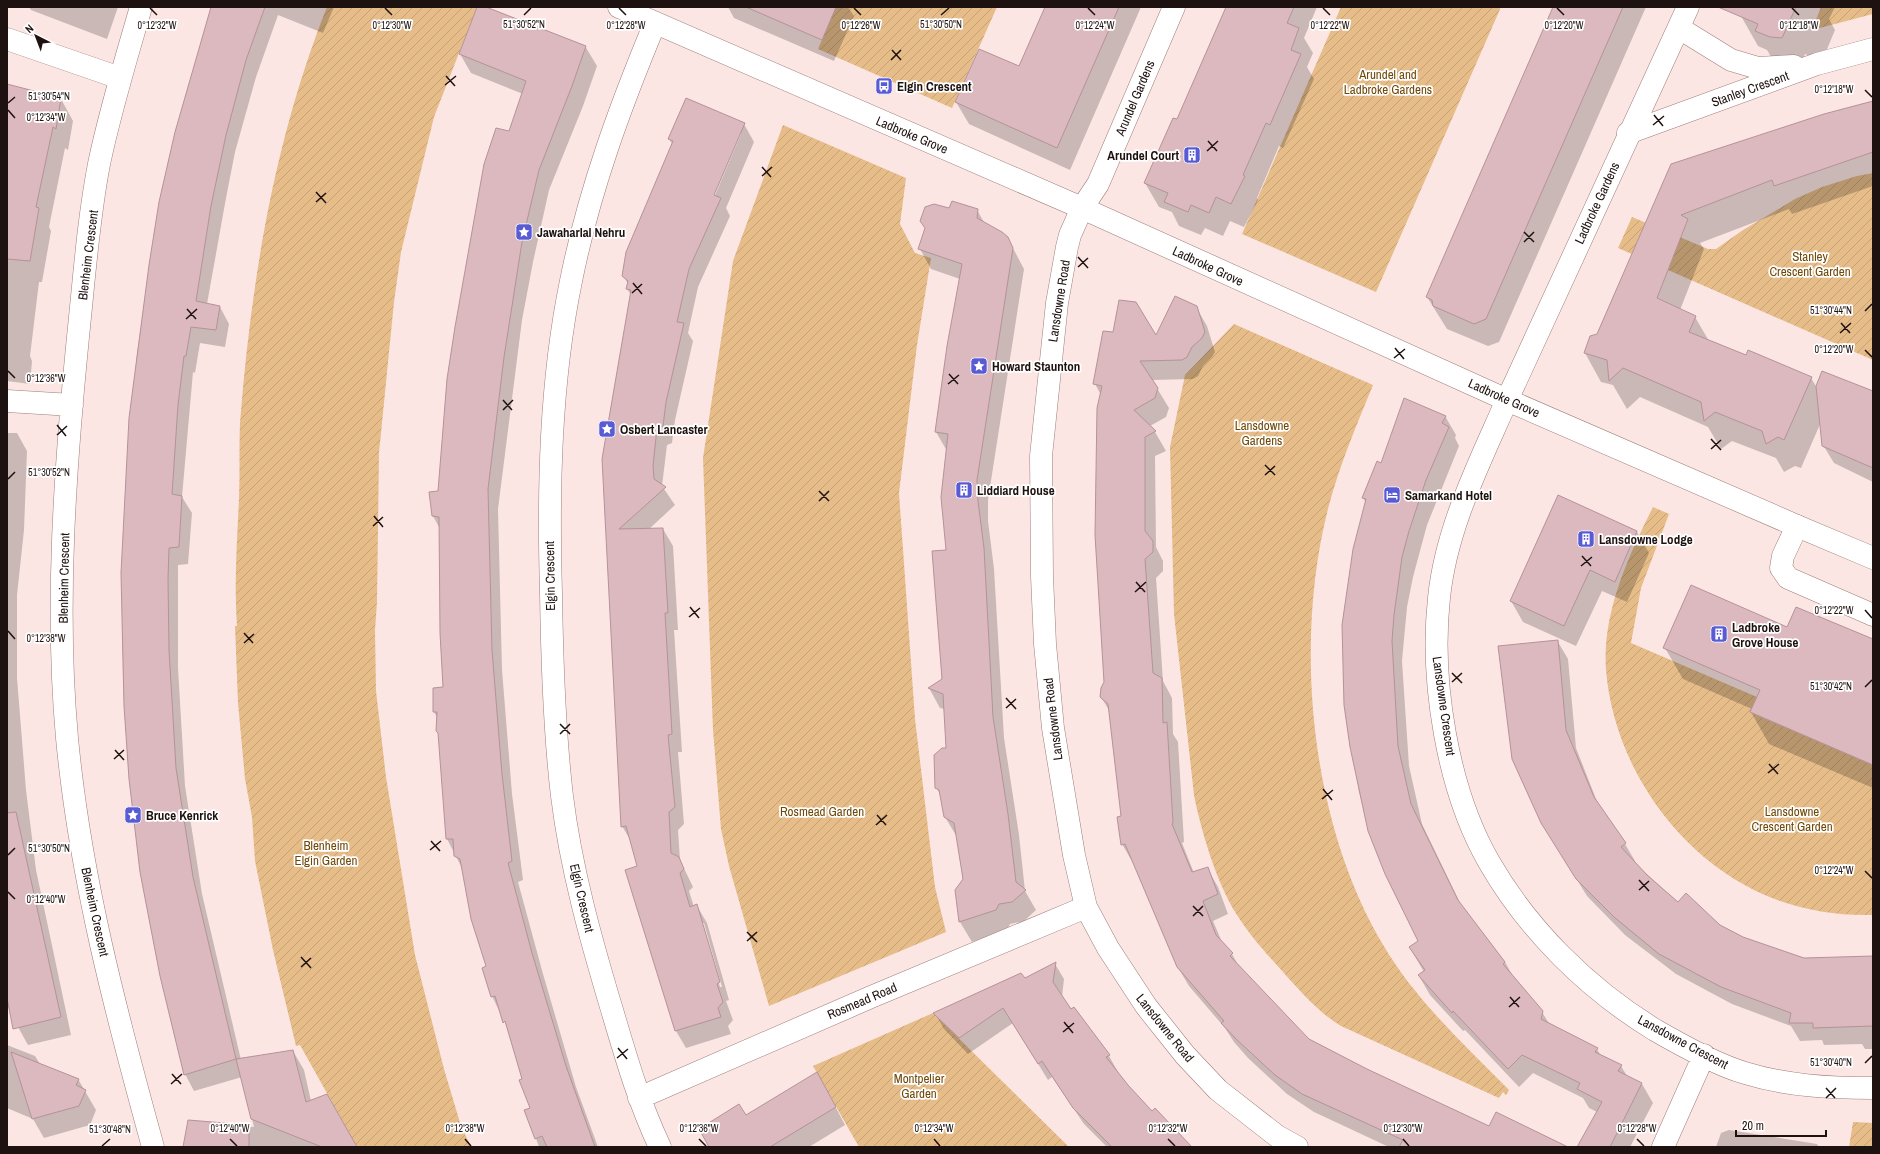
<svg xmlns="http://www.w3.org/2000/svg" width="1880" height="1154" viewBox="0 0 1880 1154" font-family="'Archivo Narrow',sans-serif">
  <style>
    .garden { fill: url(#garden-furrows) }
    .shadow { fill: #0003; fill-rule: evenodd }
    .building { fill: #dcb9bf; stroke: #b49299 }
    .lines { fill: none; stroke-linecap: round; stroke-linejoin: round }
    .minor-casing { stroke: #9e7d78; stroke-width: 23 }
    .tertiary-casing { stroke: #9e7d78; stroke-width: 23 }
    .secondary-casing { stroke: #9e7d78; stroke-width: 23 }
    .minor { stroke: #fff; stroke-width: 22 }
    .tertiary { stroke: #fff; stroke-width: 22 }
    .secondary { stroke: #fff; stroke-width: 22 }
    .ticks { fill: none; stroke: #1e1210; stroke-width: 1.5 }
    .labels { text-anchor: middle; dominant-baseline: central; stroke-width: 3.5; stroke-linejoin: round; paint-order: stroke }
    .park-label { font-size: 13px; fill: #704807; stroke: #fff }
    .poi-label { font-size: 13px; font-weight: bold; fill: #1e1210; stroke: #fff; text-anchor: start }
    .street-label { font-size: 13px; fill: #1e1210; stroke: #fff }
    .ticks-label { font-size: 10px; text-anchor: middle; fill: #1e1210; stroke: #fff; stroke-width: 3.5; stroke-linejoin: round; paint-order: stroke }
  </style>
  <defs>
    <pattern id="garden-furrows" width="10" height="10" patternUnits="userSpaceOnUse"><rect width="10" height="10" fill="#e6bc89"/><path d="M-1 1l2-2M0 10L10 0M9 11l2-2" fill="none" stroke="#c5a175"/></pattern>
  </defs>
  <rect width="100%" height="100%" fill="#fce6e3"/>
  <!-- garden -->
  <path class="garden" d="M327,7H477L434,117L401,252L394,302L379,453L377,602L375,630L376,691L386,777L415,955L444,1069L461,1126L471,1147H357L300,1045L296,1046L273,950L255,861L252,817L245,779L238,703L235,626H237C234,583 237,542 239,499C240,474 239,449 240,423C251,282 274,140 327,7Z
    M836,7H997L952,108L818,49Z
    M1341,7H1501L1376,292L1242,234Z
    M1821,7H1873V14L1812,30Z
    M783,125L906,178L900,224L915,253L931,258L917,345L899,493L915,719L935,887L946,932L769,1006L729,866L721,829L713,730L703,458L733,261Z
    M1873,173V360L1618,248L1632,217L1708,249H1716L1743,230L1795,199L1822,187L1857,176Z
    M1234,324L1373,385C1357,424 1340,464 1329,505C1293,642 1310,821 1382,943C1415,1000 1464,1044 1509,1090L1506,1095L1503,1092L1499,1098L1341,1026C1318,1012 1301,992 1283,972C1267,954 1250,936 1237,915C1217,884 1201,831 1194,795L1174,614L1170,447L1185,375Z
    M1653,507L1669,514L1641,588L1631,643L1757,697L1750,712L1873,765V915C1837,916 1800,910 1767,896C1678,858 1614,766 1606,670C1602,613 1628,557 1653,507Z
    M933,1013L1069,1147H859L813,1066Z
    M1853,1122L1873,1123V1147H1849Z"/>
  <!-- shadow -->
  <path class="shadow" d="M29,7H118L107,39L31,10Z
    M212,7H334L323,33L278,15L256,77L235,152L226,198L207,304L220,307L229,324L225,347L200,343L195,373L193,372L182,497L192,513L188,564L178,565V668L185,786L202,894L241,1060L293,1051L304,1070L311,1101L356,1147H184L189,1121L254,1127L242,1077L194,1091L185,1074L130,779L123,672L122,607L127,460L137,353L160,202Z
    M478,7H484L585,46L597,66L583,106L549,190L533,262L522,320L498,509L502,670L512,794L523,880L518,882L543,974L576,1087L598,1147H539L526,1110L531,1109L510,1033L492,996L487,967L463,870L447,839L438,719L434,712L444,688L440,529L433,516L509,133L523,94L471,73L460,54Z
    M728,7H848L854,16L834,61L734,18Z
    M1046,7H1141L1070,170L969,124L956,102L1020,67Z
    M1227,7H1317L1304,38L1313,53L1307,67L1314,79L1283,148L1279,146L1257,198L1258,200L1244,227L1230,221L1223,236L1205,228L1201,235L1179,226L1172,212L1159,207L1145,183L1178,121Z
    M1555,7H1646L1499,342L1488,346L1447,329L1427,297Z
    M1745,7H1835L1829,19L1835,30L1822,61L1805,54L1799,67L1773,60L1767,50L1758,46L1741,16Z
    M7,85L61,99L73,121L68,150L65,148L49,227L51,231L42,282H39L30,356L32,361L30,384L7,381Z
    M1873,103V186L1792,214L1789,209L1700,243L1704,249L1680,310L1695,317L1709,341L1746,357L1811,378L1817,388L1873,392V482L1834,463L1823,445L1821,422L1801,468L1795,466L1784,472L1776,458L1732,441L1721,449L1708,427L1640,397L1627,409L1613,385L1601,382L1585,353L1597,334L1672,165Z
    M744,124L754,142L726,208L730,216L698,287L688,333L693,341L675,420L672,443L667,445L662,486L675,505L648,530L663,529L673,546L678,630H674L682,752H678L684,824L678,830L680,860L693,887L689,891L694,907L697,906L707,923L729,1000L726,1001L733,1020L728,1026L731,1034L686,1048L676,1031L638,866L632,843L622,826L603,459L631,295L627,289L628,284L623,275L673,145L669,139ZM739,134H741L713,200L711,199ZM702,923H704L722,987H720Z
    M950,210H977L985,224L1007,237L1024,269L988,500V521L994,569L1004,738L1019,835L1025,891L1036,910L1024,921L1010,924L1007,930L972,942L960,922L956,890L964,880L957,837L945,817L942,798L936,787L947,749L945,709L940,708L929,688L943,679L947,551V451L936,432L960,279L931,269L920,249Z
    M1196,307L1207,326L1215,352L1212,357L1203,366L1198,376L1193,379L1152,380L1169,408L1166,417L1150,426L1155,432L1166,451L1155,456L1156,547L1163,561V571L1156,578L1163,681L1172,698L1173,734L1178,742L1184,842L1182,843L1194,873L1207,868L1218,887L1228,914L1213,921L1222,942L1232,954L1241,970L1308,1040L1367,1070L1489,1127L1565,1147H1389L1314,1112L1287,1094L1248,1058L1234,1042L1225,1028L1189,986L1177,966L1134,863H1133L1122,844L1123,816L1110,712L1101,697L1105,682L1101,395L1095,384Z
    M1445,416L1456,435L1455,438L1459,446L1427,525L1413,577L1407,607L1402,661L1409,766L1422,824L1462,907L1505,962L1514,978L1542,1012L1550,1025L1597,1049L1601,1056L1621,1066L1627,1076L1642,1084L1653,1103L1630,1147H1582L1597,1112L1589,1108L1583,1098L1533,1073L1519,1087L1465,1030L1463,1031L1430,995L1419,976L1424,972L1410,948L1419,941L1369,831L1359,792L1345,705L1366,503L1363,498L1382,464Z
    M7,433H17L27,451L24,530L17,595V678L26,790L36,870L71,1035L28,1045L18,1027L7,984Z
    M1558,497L1637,532L1649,553L1627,602L1602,591L1576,646L1523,622L1511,601Z
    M1788,629L1873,640V788L1769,744L1751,712L1752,709L1683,679L1665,648Z
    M1558,642L1568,659L1576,748L1600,809L1625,844L1635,861L1634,862L1678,903L1743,938L1804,959L1873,957V1049H1865L1862,1044L1824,1045L1822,1040L1800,1041L1791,1026L1732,1004L1676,974L1625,935L1587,896L1542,823Z
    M1055,964L1064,979L1062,997L1109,1056L1118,1072L1116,1073L1152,1113L1191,1147H1107L1084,1124L1052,1077L1048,1080L1013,1023L968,1054L944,1029L935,1013L1024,979Z
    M7,1045L35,1056L40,1064L78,1079L96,1110L90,1125L44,1138L33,1119L7,1108Z
    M827,1091L845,1125L809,1147H710L746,1116Z
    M1729,1130L1817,1144L1819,1147H1716L1721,1133Z"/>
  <!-- building -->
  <path class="building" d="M211,7H265L246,60L226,135L211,206L196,301L220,306L216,330L191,327L186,356H184L178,405L172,494L182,496L179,547L169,548L168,579L169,650L176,768L193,877L236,1059L184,1075L160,976L140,872L129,779L124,706L121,573L129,418L149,265L159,202L175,132Z
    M477,7H486L586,46L572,86L539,170L522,242L504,357L488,489L492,650L502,774L512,861L508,863L532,953L566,1066L595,1147H547L542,1136L535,1139L524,1110L530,1108L519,1080L522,1079L505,1021L503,1023L495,996L491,997L482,968L486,966L471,919L460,859L454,856L453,839H446L438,733L436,731L437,712H433V688L443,687L440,633L439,517L432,516L429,492L438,491L447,379L455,327L484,164L496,128L509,131L526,81L459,54Z
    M746,7H836L822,40Z
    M1045,7H1119L1057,148L955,102L979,49L1019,66Z
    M1226,7H1294L1287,23L1299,28L1291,50L1301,54L1270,125L1266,123L1243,175L1245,176L1231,204L1216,197L1209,213L1191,205L1188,212L1164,202L1168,193L1144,183L1173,118L1177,119Z
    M1553,7H1623L1486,319L1474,324L1433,306L1432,300L1426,297Z
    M1718,7H1796L1782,38L1770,37L1755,31L1758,24Z
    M7,84L61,98L56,129L53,127L36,207L39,208L30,261L7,259Z
    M686,98L745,123L714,195L721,198L689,269L677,322L684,323L666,402L663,426L657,428L653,466L654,479L666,487L619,529L663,528L668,613H665L672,734L668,735L675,807L669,812L671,853L679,857L684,869L680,873L690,907L697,904L720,982L717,984L723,1002L718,1008L721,1017L675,1031L625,870L637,866L626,826L621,827L602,459L631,290L626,289L628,281L622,276L626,252L673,141L668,139Z
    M1873,101V152L1774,186L1772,180L1681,215L1688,219L1657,298L1696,316L1689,332L1746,355L1748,350L1812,377L1784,440L1778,437L1766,444L1762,431L1715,412L1704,421L1701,402L1623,368L1609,381L1607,360L1584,353L1590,336L1597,334L1671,164L1824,114Z
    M952,201L978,209L977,218L1002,232L1008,237L1013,248L977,480L978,501L984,548L993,717L1008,814L1016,882L1026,890L1012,902L999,904L996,910L959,922L955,890L963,879L954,823L944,817L939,790L935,788L934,755L942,748H946L943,694L928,688L942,679L932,551L946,550L941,497L948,434L935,432L947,346L962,264L918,249L925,228L920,221L925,207L934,204L949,208Z
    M1175,296L1197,306L1205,332L1202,338L1192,347L1187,357L1182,360L1140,361L1158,388L1155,398L1134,410L1156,431L1145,437V531L1153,541V552L1145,559L1153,673L1162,678L1163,723L1167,722L1173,823L1172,824L1192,872L1208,867L1218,894L1203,901L1216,935L1233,953L1230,956L1309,1039L1367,1069L1489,1126L1496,1112L1568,1147H1399L1403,1140L1302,1094L1275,1075L1236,1039L1221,1023L1224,1021L1177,967L1125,844L1121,845L1117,817L1121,816L1108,704L1100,697L1101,688L1104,682L1095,535L1097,408L1102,386L1093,384L1103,331L1113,332L1119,300L1136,302L1156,335Z
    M1822,371L1873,391V468L1822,446L1816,386Z
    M1404,398L1446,416L1442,423L1449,427L1426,480L1409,531L1402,557L1394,615L1392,641L1398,746L1411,804L1458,900L1505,962L1503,964L1543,1011L1541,1019L1598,1048L1595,1052L1622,1065L1618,1071L1642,1083L1610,1147H1577L1602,1102L1577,1089L1580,1083L1522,1055L1508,1069L1453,1011L1452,1013L1418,975L1425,970L1409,947L1418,941L1385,874L1368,831L1350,747L1344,705L1342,625L1353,549L1366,499L1362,498L1377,461L1381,463Z
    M1558,495L1637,531L1615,582L1590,570L1564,626L1510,601Z
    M1691,585L1787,627L1796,607L1873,639V765L1750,712L1760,690L1663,648Z
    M1558,640L1566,730L1594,797L1626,843L1621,847L1647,875L1678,902L1686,893L1720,925L1743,937L1804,958L1873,956V1026L1813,1028V1023H1789L1791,1013L1721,987L1659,954L1614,917L1576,879L1541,823L1512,759L1498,646Z
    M16,812L61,1017L13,1029L7,998V813Z
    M1056,962L1053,982L1071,1009L1074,1007L1110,1055L1106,1057L1128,1085L1152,1111L1155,1108L1192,1147H1112L1073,1108L1042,1061L1038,1064L1003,1008L959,1038L933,1013L1021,973L1025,978Z
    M293,1050L306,1102L327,1094L357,1147H322L251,1119L236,1059Z
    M11,1052L79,1079L76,1085L86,1090L79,1106L32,1119Z
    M817,1072L836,1107L770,1147H709L699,1129L739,1104L746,1115Z
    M188,1120L249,1125V1147H183Z"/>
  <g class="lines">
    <defs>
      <path id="minor" d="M141,7C126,59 110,111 99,164C88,221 84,280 78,337C65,468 55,607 67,738C80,877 116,1013 153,1147
        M1174,7L1098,184L1082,208L1070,235L1067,247L1057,303L1041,456L1042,576L1045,644L1053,728L1074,855L1086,907L1108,948L1146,1006L1185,1055L1218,1090L1277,1136L1297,1147
        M655,23C620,107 589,191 571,281C550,383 548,490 551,593C552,660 554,729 562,796C571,869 591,940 612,1010C626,1057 639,1103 660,1147
        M1679,28L1731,60L1758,68L1794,66
        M7,39L120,78
        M1628,133L1817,64L1873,49
        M1507,400C1479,464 1446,528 1439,598C1430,680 1447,789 1489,862C1528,930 1588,989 1655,1030C1681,1045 1717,1065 1745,1073C1787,1086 1830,1088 1873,1088
        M7,401L72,405
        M1797,526L1783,556L1781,568L1788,578L1873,615
        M639,1098L871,997L1086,907
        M1663,1147L1704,1055"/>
      <path id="tertiary" d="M1507,400L1688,7"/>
      <path id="secondary" d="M619,7L1082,208L1507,400L1797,526L1873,558"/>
    </defs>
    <!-- minor casing -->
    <use href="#minor" class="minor-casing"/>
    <!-- tertiary casing -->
    <use href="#tertiary" class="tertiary-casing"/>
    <!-- secondary casing -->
    <use href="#secondary" class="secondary-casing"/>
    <!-- minor -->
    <use href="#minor" class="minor"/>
    <!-- tertiary -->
    <use href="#tertiary" class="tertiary"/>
    <!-- secondary -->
    <use href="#secondary" class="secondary"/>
  </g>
  <!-- ticks -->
  <path class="ticks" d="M150,8L157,15M385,8L392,15M619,8L626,15M854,8L861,15M1088,8L1095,15M1323,8L1330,15M1557,8L1564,15M1792,8L1799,15M524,15L531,8M941,15L949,8M892,50L901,60M891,60L901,50M446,76L455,86M445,85L456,76M1865,90L1872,97M8,103L15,97M8,110L15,118M1654,115L1663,126M1653,125L1664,116M1208,141L1217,151M1207,151L1218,141M762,167L771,177M762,176L772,167M316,192L326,203M316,202L326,193M1524,232L1534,242M1524,242L1534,232M1078,257L1088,268M1078,267L1088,258M633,283L642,294M632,293L642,284M187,309L196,319M1865,311L1872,304M186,319L197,309M1841,323L1850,333M1840,333L1851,323M1395,348L1404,359M1865,350L1872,357M1394,358L1405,349M8,371L15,378M949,374L958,384M948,384L959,375M503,400L512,410M503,410L513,400M57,425L66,436M57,435L67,426M1711,439L1721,450M1711,449L1721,440M1265,465L1275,475M1265,475L1275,466M8,479L15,472M819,491L829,501M819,501L829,491M374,516L383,527M373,526L383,517M1582,556L1591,566M1581,566L1592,557M1136,582L1145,592M1135,592L1146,582M690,607L699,618M1865,610L1872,618M689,617L700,608M8,631L15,639M244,633L253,643M244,643L254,634M1452,673L1462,683M1452,682L1462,673M1865,687L1872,680M1006,698L1016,709M1006,708L1016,699M560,724L570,734M560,734L570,724M115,750L124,760M114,759L124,750M1769,764L1778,774M1768,773L1779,764M1323,789L1332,800M1322,799L1333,790M877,815L886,825M876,825L887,815M431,841L440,851M430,850L441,841M8,855L15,848M1865,871L1872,878M1639,880L1649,891M1639,890L1649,881M8,892L15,899M1193,906L1203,916M1193,916L1203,906M747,932L757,942M747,941L757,932M301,957L311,968M301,967L311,958M1510,997L1519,1007M1509,1007L1520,997M1064,1022L1073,1033M1063,1032L1074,1023M618,1048L627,1059M617,1058L628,1049M1865,1063L1872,1056M172,1074L181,1084M171,1084L182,1074M1826,1088L1835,1098M1826,1098L1836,1088M230,1139L237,1146M465,1139L471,1146M699,1139L706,1146M934,1139L940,1146M1168,1139L1175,1146M1403,1139L1409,1146M1637,1139L1644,1146M102,1146L110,1139"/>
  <!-- icons -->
  <defs>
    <symbol id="bus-square" viewBox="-11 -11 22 22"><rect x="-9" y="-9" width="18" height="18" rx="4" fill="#585bd3" stroke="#fff"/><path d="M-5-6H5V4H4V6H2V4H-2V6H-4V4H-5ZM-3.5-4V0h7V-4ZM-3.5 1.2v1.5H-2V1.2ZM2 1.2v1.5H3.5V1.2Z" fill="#fff"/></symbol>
    <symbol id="building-square" viewBox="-11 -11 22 22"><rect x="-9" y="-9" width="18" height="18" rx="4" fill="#585bd3" stroke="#fff"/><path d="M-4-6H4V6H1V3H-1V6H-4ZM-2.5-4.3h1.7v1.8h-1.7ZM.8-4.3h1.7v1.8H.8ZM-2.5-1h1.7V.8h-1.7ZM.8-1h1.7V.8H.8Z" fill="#fff"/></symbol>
    <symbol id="sight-square" viewBox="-11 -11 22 22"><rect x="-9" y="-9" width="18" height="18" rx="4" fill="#585bd3" stroke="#fff"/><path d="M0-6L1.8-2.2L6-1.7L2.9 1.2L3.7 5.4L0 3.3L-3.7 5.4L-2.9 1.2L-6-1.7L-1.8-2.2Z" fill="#fff"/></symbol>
    <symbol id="hotel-square" viewBox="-11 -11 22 22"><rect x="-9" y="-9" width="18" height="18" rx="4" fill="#585bd3" stroke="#fff"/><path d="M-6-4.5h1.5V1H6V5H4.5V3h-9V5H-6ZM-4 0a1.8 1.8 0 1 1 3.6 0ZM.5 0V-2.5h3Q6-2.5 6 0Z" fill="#fff"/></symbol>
  </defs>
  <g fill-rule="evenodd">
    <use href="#bus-square" x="874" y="76" width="20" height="20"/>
    <use href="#building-square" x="1182" y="145" width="20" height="20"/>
    <use href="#sight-square" x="514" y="222" width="20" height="20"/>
    <use href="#sight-square" x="969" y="356" width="20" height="20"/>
    <use href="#sight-square" x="597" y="419" width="20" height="20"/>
    <use href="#building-square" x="954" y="480" width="20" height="20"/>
    <use href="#hotel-square" x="1382" y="485" width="20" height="20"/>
    <use href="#building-square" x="1576" y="529" width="20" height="20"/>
    <use href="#building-square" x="1709" y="624" width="20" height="20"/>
    <use href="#sight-square" x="123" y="805" width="20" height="20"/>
  </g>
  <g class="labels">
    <!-- park labels -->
    <g class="park-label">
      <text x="1388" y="74">Arundel and<tspan x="1388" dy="15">Ladbroke Gardens</tspan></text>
      <text x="1810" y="256">Stanley<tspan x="1810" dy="15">Crescent Garden</tspan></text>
      <text x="1262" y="425">Lansdowne<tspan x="1262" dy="15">Gardens</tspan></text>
      <text x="822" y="811">Rosmead Garden</text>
      <text x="1792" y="811">Lansdowne<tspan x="1792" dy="15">Crescent Garden</tspan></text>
      <text x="326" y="845">Blenheim<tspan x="326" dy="15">Elgin Garden</tspan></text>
      <text x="919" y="1078">Montpelier<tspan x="919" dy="15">Garden</tspan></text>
    </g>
    <!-- poi labels -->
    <g class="poi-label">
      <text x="897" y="86">Elgin Crescent</text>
      <text x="1179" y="155" text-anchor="end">Arundel Court</text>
      <text x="537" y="232">Jawaharlal Nehru</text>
      <text x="992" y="366">Howard Staunton</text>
      <text x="620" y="429">Osbert Lancaster</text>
      <text x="977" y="490">Liddiard House</text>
      <text x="1405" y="495">Samarkand Hotel</text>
      <text x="1599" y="539">Lansdowne Lodge</text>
      <text x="1732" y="627">Ladbroke<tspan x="1732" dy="15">Grove House</tspan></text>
      <text x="146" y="815">Bruce Kenrick</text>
    </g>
    <!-- street labels -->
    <g class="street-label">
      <text transform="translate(1750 89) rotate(-20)">Stanley Crescent</text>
      <text transform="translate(1135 98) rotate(-67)">Arundel Gardens</text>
      <text transform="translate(912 135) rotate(23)">Ladbroke Grove</text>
      <text transform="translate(1597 203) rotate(-65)">Ladbroke Gardens</text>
      <text transform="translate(88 255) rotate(-83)">Blenheim Crescent</text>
      <text transform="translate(1208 266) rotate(25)">Ladbroke Grove</text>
      <text transform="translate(1059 301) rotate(-81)">Lansdowne Road</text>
      <text transform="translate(1504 398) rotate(24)">Ladbroke Grove</text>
      <text transform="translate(550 576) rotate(-91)">Elgin Crescent</text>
      <text transform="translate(64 578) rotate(-89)">Blenheim Crescent</text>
      <text transform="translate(1444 706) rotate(82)">Lansdowne Crescent</text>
      <text transform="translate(1053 719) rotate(-97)">Lansdowne Road</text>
      <text transform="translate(582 898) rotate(77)">Elgin Crescent</text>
      <text transform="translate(95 912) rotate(78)">Blenheim Crescent</text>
      <text transform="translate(862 1001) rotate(-23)">Rosmead Road</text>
      <text transform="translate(1165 1028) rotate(51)">Lansdowne Road</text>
      <text transform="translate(1683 1042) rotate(28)">Lansdowne Crescent</text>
    </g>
  </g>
  <g class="ticks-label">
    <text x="941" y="28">51°30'50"N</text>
    <text x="524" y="28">51°30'52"N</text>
    <text x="157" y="29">0°12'32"W</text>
    <text x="392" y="29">0°12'30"W</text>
    <text x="626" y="29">0°12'28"W</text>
    <text x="1095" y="29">0°12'24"W</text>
    <text x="1564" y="29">0°12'20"W</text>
    <text x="1799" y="29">0°12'18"W</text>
    <text x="861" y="29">0°12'26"W</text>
    <text x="1330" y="29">0°12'22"W</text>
    <text x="1834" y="93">0°12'18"W</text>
    <text x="49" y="100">51°30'54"N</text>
    <text x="46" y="121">0°12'34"W</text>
    <text x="1831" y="314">51°30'44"N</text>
    <text x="1834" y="353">0°12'20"W</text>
    <text x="46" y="382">0°12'36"W</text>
    <text x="49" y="476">51°30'52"N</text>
    <text x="1834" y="614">0°12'22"W</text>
    <text x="46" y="642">0°12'38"W</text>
    <text x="1831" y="690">51°30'42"N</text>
    <text x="49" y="852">51°30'50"N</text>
    <text x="1834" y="874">0°12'24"W</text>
    <text x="46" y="903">0°12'40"W</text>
    <text x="1831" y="1066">51°30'40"N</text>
    <text x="230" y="1132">0°12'40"W</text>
    <text x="465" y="1132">0°12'38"W</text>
    <text x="699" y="1132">0°12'36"W</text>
    <text x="934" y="1132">0°12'34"W</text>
    <text x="1168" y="1132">0°12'32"W</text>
    <text x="1403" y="1132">0°12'30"W</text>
    <text x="1637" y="1132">0°12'28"W</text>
    <text x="110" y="1133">51°30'48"N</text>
  </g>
  <!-- border -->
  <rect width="1880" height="1154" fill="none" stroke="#1e1210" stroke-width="16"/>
  <!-- north arrow -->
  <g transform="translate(36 36) rotate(318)" stroke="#ffffff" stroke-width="3" paint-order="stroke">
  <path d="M0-3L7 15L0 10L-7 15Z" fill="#1e1210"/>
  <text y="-6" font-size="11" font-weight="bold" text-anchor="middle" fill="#1e1210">N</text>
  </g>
  <!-- scale -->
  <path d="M1736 1130v6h90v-6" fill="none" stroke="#1e1210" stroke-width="2"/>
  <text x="1742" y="1130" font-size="12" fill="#1e1210" stroke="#ffffff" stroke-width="3" paint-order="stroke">20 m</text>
</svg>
